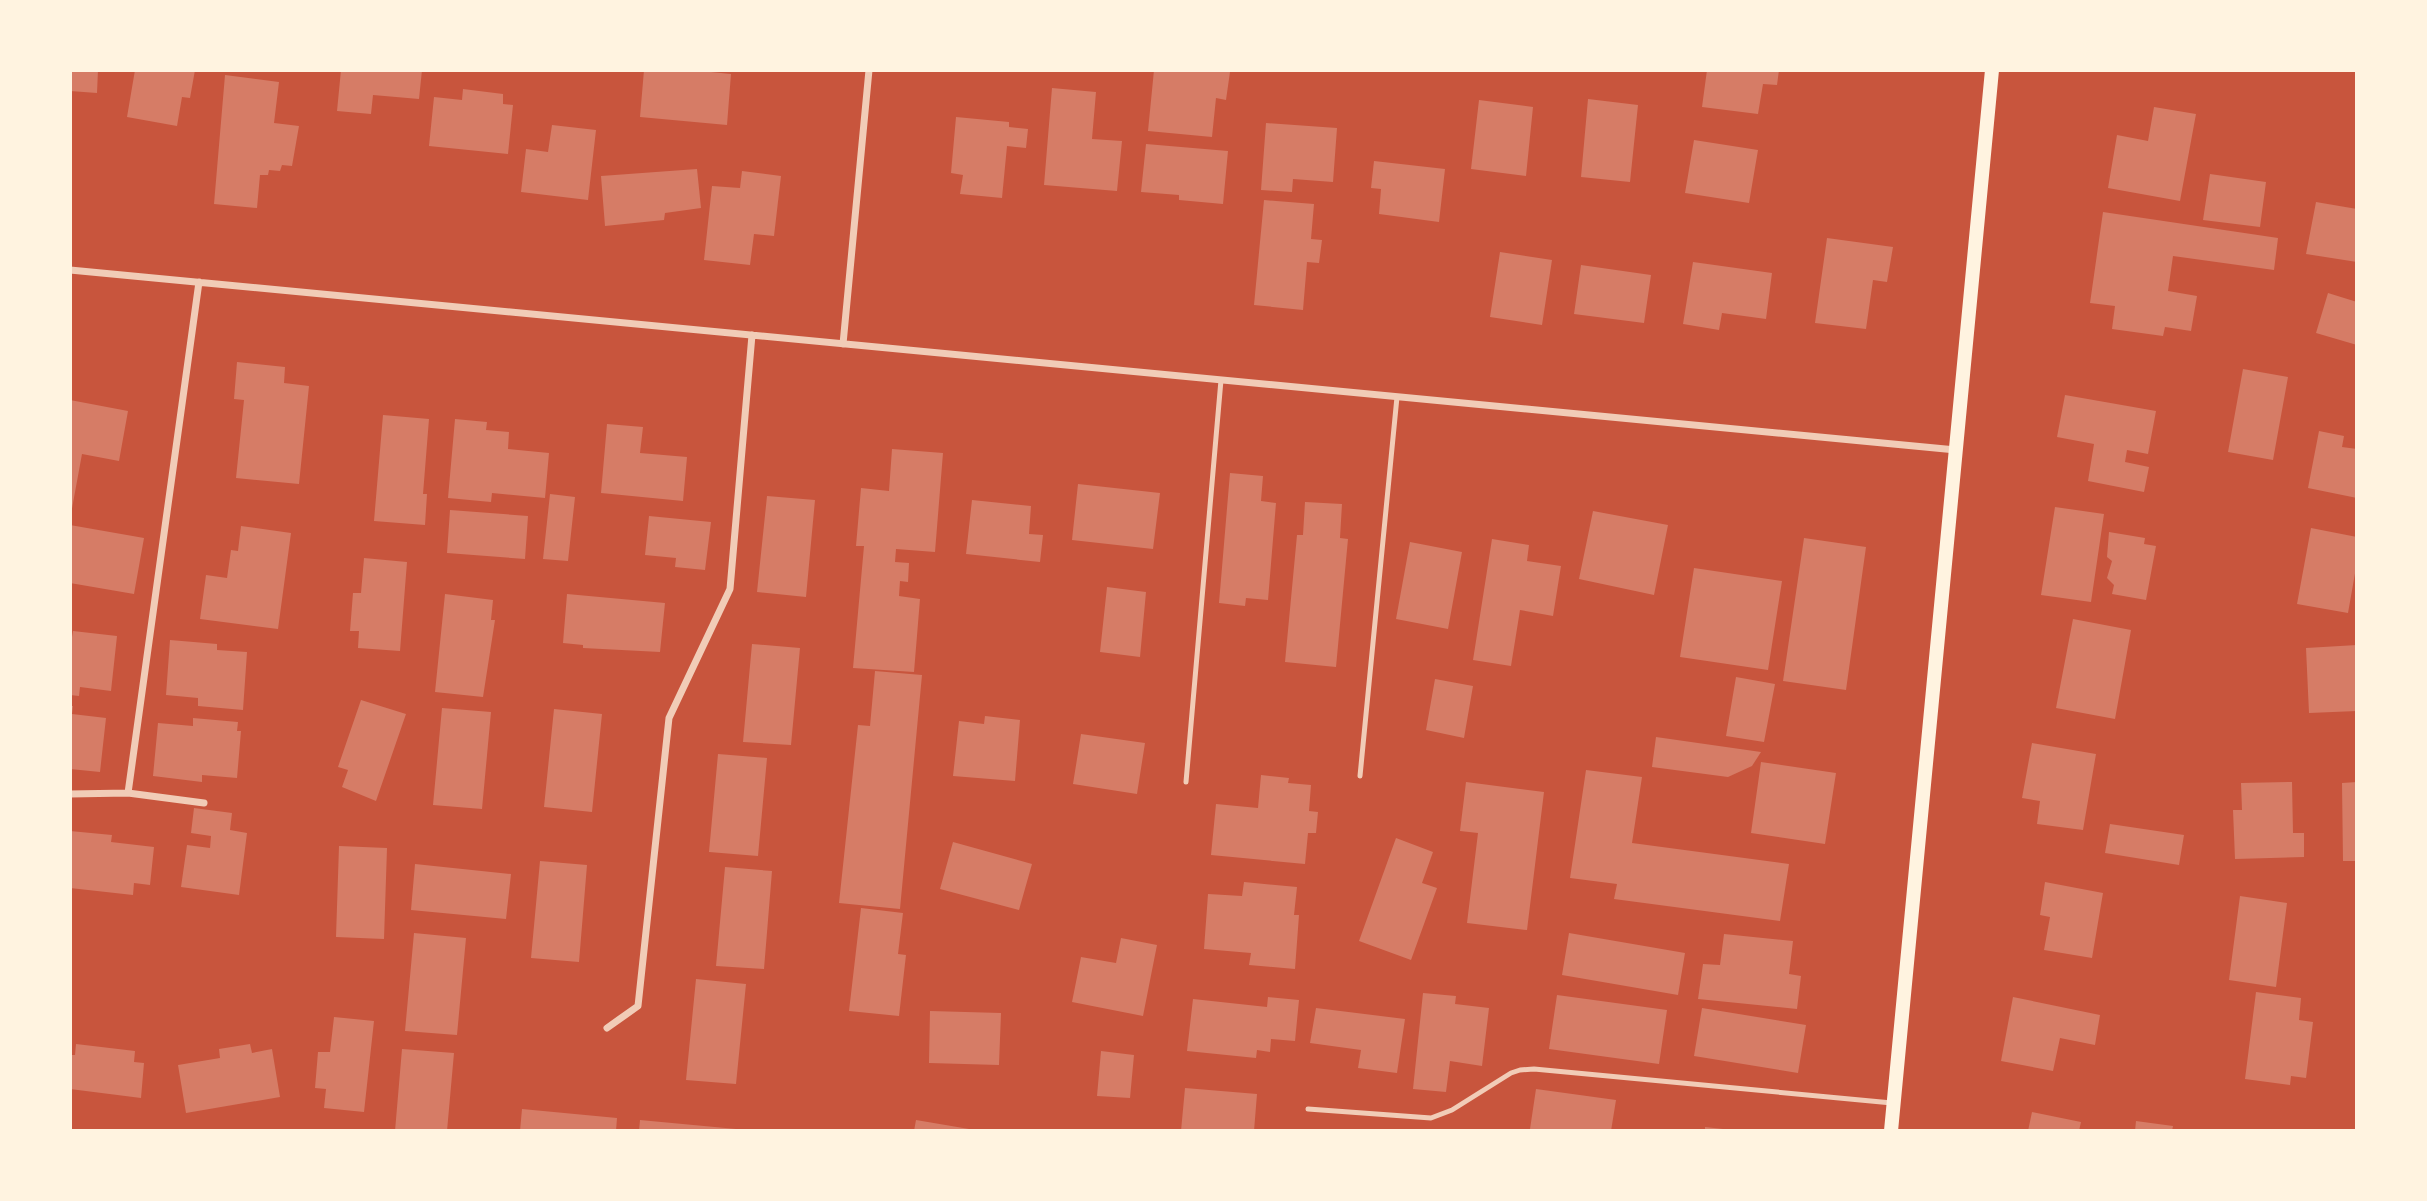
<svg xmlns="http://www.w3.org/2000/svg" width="2427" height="1201" viewBox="0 0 2427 1201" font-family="'Open Sans',sans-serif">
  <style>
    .building { fill: #d67c66 }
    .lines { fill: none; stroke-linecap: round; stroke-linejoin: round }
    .service { stroke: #f1ccb7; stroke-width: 5 }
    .minor { stroke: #f1ccb7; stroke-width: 7 }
    .secondary { stroke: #fff3e0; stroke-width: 14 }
  </style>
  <rect width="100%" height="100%" fill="#c8553d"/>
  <!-- building -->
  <path class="building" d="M70,70H98L97,93L70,91Z
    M135,70H195L190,98L182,97L177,126L127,117Z
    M341,70H422L419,99L373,95L371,114L337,111Z
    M644,70H691L731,74L727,125L640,117Z
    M1154,70H1222L1230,72L1226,100L1216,98L1212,137L1148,131Z
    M1707,70H1779L1777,85L1763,84L1758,114L1702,107Z
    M225,75L279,82L274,123L299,126L292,166L282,165L280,171L269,170L268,175H260L257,208L214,204Z
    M1052,88L1096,92L1092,139L1122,141L1117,191L1044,185Z
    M463,89L503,94V104L513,105L508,154L429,146L434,97L462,100Z
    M1588,99L1638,105L1630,182L1581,177Z
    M1479,100L1533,107L1526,176L1471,169Z
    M2154,107L2196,114L2180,201L2108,188L2117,135L2148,141Z
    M956,117L1009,122V127L1028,129L1026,148L1007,146L1002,198L960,194L963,175L951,173Z
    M1266,123L1337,128L1333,182L1293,179L1292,192L1261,190Z
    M552,125L596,130L588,200L521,192L526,149L548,152Z
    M1694,140L1758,150L1749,203L1685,193Z
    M1146,144L1228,151L1223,204L1179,200V195L1141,192Z
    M1374,161L1445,169L1439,222L1379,214L1381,189L1371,188Z
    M697,169L701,208L665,213L664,220L605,226L601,176Z
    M742,171L781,176L774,236L754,234L750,265L704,260L712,186L740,188Z
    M2210,174L2266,182L2260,227L2203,220Z
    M1264,200L1314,204L1311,239L1322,240L1319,263L1307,262L1303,310L1254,305Z
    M2316,202L2357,209V262L2306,254Z
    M2103,212L2278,238L2274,270L2173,256L2168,291L2197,296L2191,331L2165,327L2163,336L2112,329L2115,306L2090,303Z
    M1827,238L1893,247L1887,282L1873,280L1866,329L1815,323Z
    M1500,252L1552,260L1542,325L1490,317Z
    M1693,262L1772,273L1766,319L1722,313L1719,330L1683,324Z
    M1581,265L1651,275L1644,323L1574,314Z
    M2328,293L2357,302V345L2316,333Z
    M237,362L285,367L284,383L309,386L299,484L236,478L244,400L234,399Z
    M2243,369L2288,377L2273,460L2228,452Z
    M2065,395L2156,411L2148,454L2127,450L2125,462L2149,467L2144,492L2088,481L2094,444L2057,437Z
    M70,400L128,411L119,461L82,454L71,514Z
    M383,415L429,419L423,494H427L425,525L374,521Z
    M455,419L487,422L486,430L509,432L508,449L549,453L545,498L492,493L491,502L448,498Z
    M607,424L643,427L640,453L687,457L683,501L601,493Z
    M2319,431L2344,436L2342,447L2357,449V498L2308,488Z
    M892,449L943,453L935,552L896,549L895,562L909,563L908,582L900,581L899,596L920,599L914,672L853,668L864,546H856L861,488L889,491Z
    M1230,473L1263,476L1261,501L1276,503L1268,600L1246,598L1245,606L1219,603Z
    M1078,484L1160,493L1153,549L1072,540Z
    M550,494L575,497L568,561L543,559Z
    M767,496L815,500L806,597L757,592Z
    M972,500L1031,506L1029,534L1043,535L1040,562L966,554Z
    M1305,502L1342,504L1340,538L1348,539L1336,667L1285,662L1297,535H1303Z
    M2055,507L2104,514L2091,602L2041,595Z
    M450,510L528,516L525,559L447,553Z
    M1593,511L1668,525L1654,595L1579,579Z
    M649,516L711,522L705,570L675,567L676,558L645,555Z
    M70,525L144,538L134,594L70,583Z
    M241,526L291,533L278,629L200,619L206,575L227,578L231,550L238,551Z
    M2311,528L2357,537V562L2348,613L2297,604Z
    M2109,532L2145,538L2144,544L2156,546L2146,600L2112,594L2114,585L2107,578L2112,561L2107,557Z
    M1804,538L1866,547L1846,690L1783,681Z
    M1492,539L1529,545L1527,561L1561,566L1553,616L1520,610L1511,666L1473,660Z
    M1410,542L1462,552L1448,629L1396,619Z
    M364,558L407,562L400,651L358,648L359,631H350L353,593H361Z
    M1694,568L1782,581L1768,670L1680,657Z
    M1107,587L1146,592L1140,657L1100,652Z
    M445,594L493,600L491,620H495L483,697L435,692Z
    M567,594L665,603L660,652L583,648V645L563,643Z
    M2073,619L2131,630L2115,719L2056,708Z
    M73,631L117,636L111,691L80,687L79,696L70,695V637H72Z
    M170,640L217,644V650L247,652L243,710L198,706V698L166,695Z
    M752,644L800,648L791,745L743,742Z
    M2357,645V711L2309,713L2306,648Z
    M875,671L922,675L900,909L839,903L858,725L870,726Z
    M1736,677L1775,684L1764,742L1726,736Z
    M1435,679L1473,686L1464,738L1426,730Z
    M361,700L406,714L376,801L342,787L348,770L338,767Z
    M70,706H73L72,714L106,718L100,772L70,769Z
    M442,708L491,712L482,809L433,805Z
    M554,709L602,714L592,812L544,807Z
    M985,716L1020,720L1015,781L953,776L959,721L984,724Z
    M193,718L238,722L237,731H241L237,778L202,775V782L153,776L158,723L193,726Z
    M1081,734L1145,743L1137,794L1073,784Z
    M1656,737L1761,752L1752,766L1728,777L1652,767Z
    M2032,743L2096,754L2083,830L2037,824L2040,801L2022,798Z
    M718,754L767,758L758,856L709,852Z
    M1761,762L1836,773L1825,844L1751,833Z
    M1586,770L1642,777L1632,843L1789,864L1780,921L1614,899L1617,884L1570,878Z
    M1261,775L1289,778L1288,783L1311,785L1309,811L1318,812L1316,833H1308L1305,864L1211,855L1216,804L1258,808Z
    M1466,782L1544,792L1527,930L1467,923L1478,833L1460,831Z
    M2292,782L2293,833H2304V857L2235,859L2233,810H2242L2241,783Z
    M2357,782V861H2343L2342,783Z
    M194,808L232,813L230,830L247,833L239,895L181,887L187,845L210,848L211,836L191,833Z
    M2110,824L2184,835L2179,865L2105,853Z
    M70,831L112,835L111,842L154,847L150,885L134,883L133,895L70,888Z
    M1396,838L1433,852L1422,883L1437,888L1411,960L1359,941Z
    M953,842L1032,864L1019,910L940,889Z
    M339,846L387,848L384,939L336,937Z
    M540,861L587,865L579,962L531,958Z
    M415,864L511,874L506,919L411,910Z
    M725,867L772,871L764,969L716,966Z
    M1244,882L1297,887L1294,915H1299L1295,969L1249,965L1251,953L1204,949L1208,894L1242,896Z
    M2045,882L2103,893L2092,958L2044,950L2050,917L2040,915Z
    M2240,896L2287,903L2276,987L2229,980Z
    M861,908L903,913L898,954L906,955L899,1016L849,1011Z
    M414,933L466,938L457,1035L405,1031Z
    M1569,933L1685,953L1678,995L1562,975Z
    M1724,934L1793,941L1789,974L1801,976L1797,1009L1698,999L1703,964L1720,965Z
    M1121,938L1157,945L1143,1016L1072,1002L1081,957L1116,963Z
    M696,979L746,984L736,1084L686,1080Z
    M2256,992L2301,998L2299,1020L2313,1022L2306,1078L2291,1076L2290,1085L2245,1079Z
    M1423,993L1456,996L1455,1004L1489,1008L1482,1066L1450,1061L1446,1092L1413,1089Z
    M1557,995L1667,1010L1659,1064L1549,1049Z
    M1268,997L1299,1000L1295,1041L1271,1039L1270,1052L1257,1050L1256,1058L1187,1051L1193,999L1267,1007Z
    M2013,997L2100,1015L2095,1045L2060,1038L2053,1071L2001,1061Z
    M1316,1008L1405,1019L1397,1073L1358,1068L1361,1050L1310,1043Z
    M1702,1008L1806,1025L1798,1073L1694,1056Z
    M930,1011L1001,1013L999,1065L929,1063Z
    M334,1017L374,1021L364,1112L324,1108L326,1089L315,1088L318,1052H330Z
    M76,1044L135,1051L134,1062L144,1063L141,1098L70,1089V1055H75Z
    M250,1044L252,1053L272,1049L280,1097L186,1113L178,1065L220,1058L219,1049Z
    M402,1049L454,1053L447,1131H395Z
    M1101,1051L1134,1055L1130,1098L1097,1096Z
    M1185,1088L1257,1094L1254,1131H1181Z
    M1536,1089L1616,1100L1611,1131L1530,1129Z
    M522,1109L617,1118L616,1131H520Z
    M2032,1112L2081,1122L2079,1131H2028Z
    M640,1120L736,1129V1131H639Z
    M916,1120L975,1130V1131H914Z
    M2136,1121L2173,1126L2172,1131H2135Z
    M1705,1127L1723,1129V1131H1705Z"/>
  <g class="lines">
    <!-- service -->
    <path class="service" d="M1360,776L1397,397
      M1186,782L1221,380
      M1308,1109L1431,1118L1452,1110L1511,1073L1520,1070L1534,1069L1892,1103"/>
    <!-- minor -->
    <path class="minor" d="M70,270L1956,450
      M843,344L869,70
      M128,793L199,282
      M70,794L128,793L204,803
      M607,1028L638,1006L669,718L730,589L752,335"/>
    <!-- secondary -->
    <path class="secondary" d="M1891,1131L1992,70"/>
  </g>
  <!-- border -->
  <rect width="2427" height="1201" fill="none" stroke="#fff3e0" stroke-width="144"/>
</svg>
